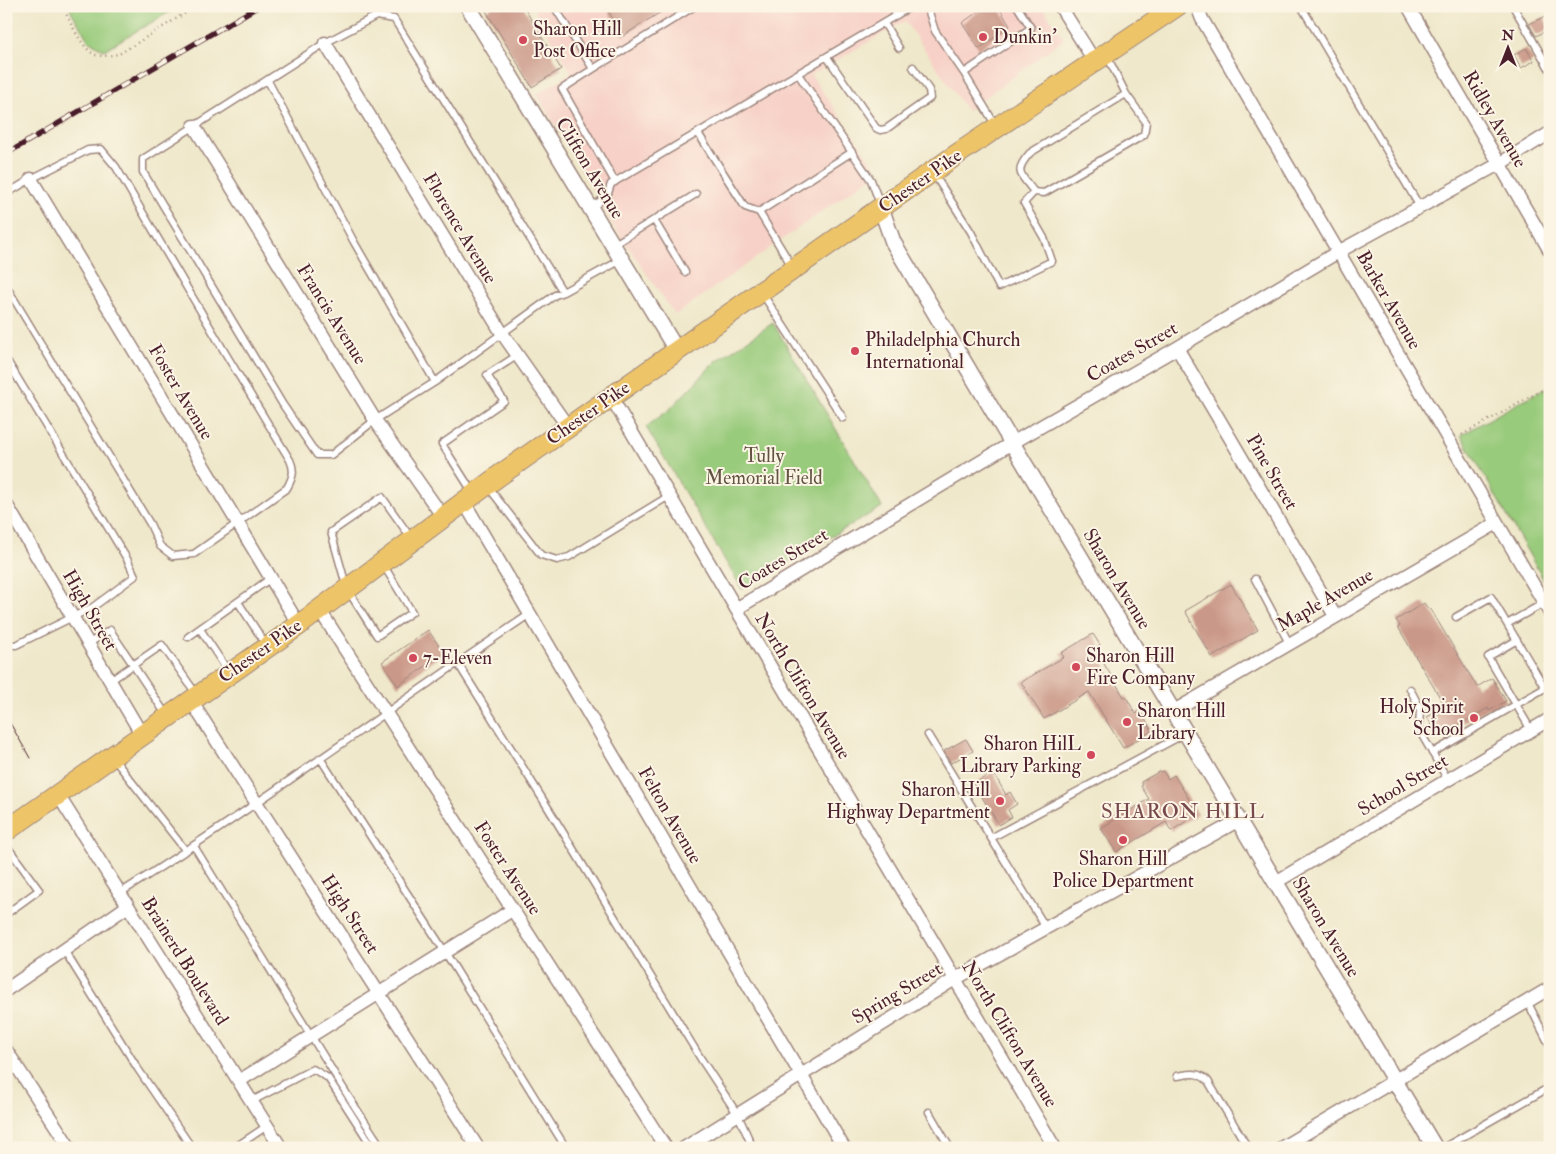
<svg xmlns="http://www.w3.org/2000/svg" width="1556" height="1154" viewBox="0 0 1556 1154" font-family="'IM FELL Double Pica',serif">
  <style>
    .built { fill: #f7d1c7 }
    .green { fill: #99cb7b; stroke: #727553 }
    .building { fill: #ca9888 }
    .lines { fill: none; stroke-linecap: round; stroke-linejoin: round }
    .service-casing { stroke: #9c847b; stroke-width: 9 }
    .minor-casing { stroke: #9c847b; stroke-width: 15 }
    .tertiary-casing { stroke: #9c847b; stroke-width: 18 }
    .primary-casing { stroke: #9c847b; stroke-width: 22 }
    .path { stroke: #9c847b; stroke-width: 2.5; stroke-dasharray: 1 4; stroke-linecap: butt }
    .service { stroke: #fff; stroke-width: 6 }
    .minor { stroke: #fff; stroke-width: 12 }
    .tertiary { stroke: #fff; stroke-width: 15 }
    .primary { stroke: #eec469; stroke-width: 20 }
    .tram { stroke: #4a1f2b; stroke-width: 1 }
    .rail-casing { stroke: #4a1f2b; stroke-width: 5.5 }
    .rail { stroke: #fcf5e5; stroke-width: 4; stroke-dasharray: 11; stroke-linecap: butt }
    .poi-dot { fill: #d1495b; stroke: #fcf5e5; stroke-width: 2 }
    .labels { text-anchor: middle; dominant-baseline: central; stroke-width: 4; stroke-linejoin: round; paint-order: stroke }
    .poi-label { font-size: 19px; fill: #4a1f2b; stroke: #fcf5e5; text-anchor: start }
    .street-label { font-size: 19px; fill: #4a1f2b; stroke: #fcf5e5 }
    .park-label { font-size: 19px; fill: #625343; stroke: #fcf5e5 }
    .quarter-label { font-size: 21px; letter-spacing: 1px; fill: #77494c; stroke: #fcf5e5 }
  </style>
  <rect width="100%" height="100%" fill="#fcf5e5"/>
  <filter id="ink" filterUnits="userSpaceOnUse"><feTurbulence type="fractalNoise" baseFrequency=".02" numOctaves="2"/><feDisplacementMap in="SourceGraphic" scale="10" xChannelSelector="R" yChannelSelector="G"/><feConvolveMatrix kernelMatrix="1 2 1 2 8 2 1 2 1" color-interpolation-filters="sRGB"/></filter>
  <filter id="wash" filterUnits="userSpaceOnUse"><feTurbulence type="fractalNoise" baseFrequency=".0096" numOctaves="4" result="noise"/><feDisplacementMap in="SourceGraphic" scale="20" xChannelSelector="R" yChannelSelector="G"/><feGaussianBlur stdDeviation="1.12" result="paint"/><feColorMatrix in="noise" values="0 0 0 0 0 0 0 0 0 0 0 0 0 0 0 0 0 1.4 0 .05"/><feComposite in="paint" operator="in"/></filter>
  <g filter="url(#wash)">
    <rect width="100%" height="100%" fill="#efe8cb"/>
    <!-- built -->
    <path class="built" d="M532,6H1042L1064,39L967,111L905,21L811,75L878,172L675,315L613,225L537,94L572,73Z"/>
    <!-- green -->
    <path class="green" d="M68,6H170L173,10L104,50L88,40Z
      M773,323L882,507L742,589L646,427L670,409L715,362Z
      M1550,385V591L1461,435Z"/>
    <g id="blocks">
      <!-- building -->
      <path class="building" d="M493,6H523L561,69L532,87L486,11Z
        M605,6H670L623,36Z
        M986,6H998L1010,26L979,49L962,23Z
        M1544,17L1550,29L1536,36L1529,24Z
        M1526,48L1534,61L1521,68L1514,55Z
        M1231,584L1258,630L1212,657L1185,611Z
        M1424,603L1428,609L1430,608L1477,687L1492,678L1506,701L1489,711L1488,708L1439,737L1427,717L1445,706L1398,627L1400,626L1396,620Z
        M428,630L444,653L398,686L382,662Z
        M1093,634L1100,645L1095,649L1124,697H1126L1136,714L1140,711L1152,731L1123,748L1089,692L1044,719L1021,682L1064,657L1061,653Z
        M966,739L973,751L951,763L944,751Z
        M1160,771V772L1163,771L1168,779L1174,775L1198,814L1171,831L1166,822L1116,852L1101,828L1149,799L1141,786L1143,785L1141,782Z
        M993,772L1006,795L1010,792L1017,804L1008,810L1012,817L999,825L974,784Z"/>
    </g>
  </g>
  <g filter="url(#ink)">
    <use href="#blocks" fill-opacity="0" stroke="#9c847b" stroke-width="1"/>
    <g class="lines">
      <defs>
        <path id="service" d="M554,6L593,69L562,89L615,182
          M891,6L897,15
          M927,6L935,31L964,73L996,126
          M1301,6L1420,207
          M1513,6L1550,70
          M376,16L394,19L563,292L555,295L435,382L375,420L331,455H317L283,405L143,172V159L325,43Z
          M884,23L899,48
          M1107,56L1126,94L1146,122L1144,135L1044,193L1034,192C1021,174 1013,172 1030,153L1126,94
          M827,57L876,128L880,130L886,129L930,98L929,90L913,67
          M593,69L695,6
          M964,73L1031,28L1017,6
          M798,74L871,180L880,204
          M268,81L354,242L435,382
          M698,133L745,207L759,212L793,268
          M934,174L971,232L999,287L1052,261L1044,238L1024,203L1034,192
          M6,194L31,179L88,150L101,149L116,167L227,356L290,460C295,471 293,477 287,488L194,554L173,556L160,546L150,524L6,286
          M591,208L607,196L611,184L912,6
          M759,212L852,152
          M654,220L685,272
          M613,245L696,194
          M563,292L621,260
          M762,293L843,418
          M6,359L127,559L135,576L93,607L16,645L6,644
          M489,488L541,555L557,560L569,557L669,496
          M473,493L442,444L504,401L487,375L518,355
          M384,566L412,612L377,636L347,589L331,532L382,497L411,538
          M1255,579L1289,643
          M238,602L266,645
          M1507,624L1544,603
          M200,629L228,671
          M188,637L271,578
          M1517,640L1488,657L1531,730
          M88,644L110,630L167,716
          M457,662L550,811L701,1059L738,1115L753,1148
          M110,681L162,645L197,695
          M1410,689L1420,708L1419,730L1448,780
          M928,735L1046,928
          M1432,753L1545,688L1491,597L1456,617
          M320,758L445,952L566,1148
          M114,759L186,851
          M991,838L1186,733
          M6,845L39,890L6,914
          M194,846L350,1099L382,1148
          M120,893C260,805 392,706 530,614
          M64,950L138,1069L192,1148
          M1527,1001L1550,1046
          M1177,1076C1190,1074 1198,1071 1208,1081L1248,1148
          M252,1101L313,1069L328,1078L373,1148
          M929,1112L950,1148
          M234,1148L267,1126
          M1443,1148L1550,1087"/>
        <path id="minor" d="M1060,6L1095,62
          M1197,6L1202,19L1550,613
          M1408,6L1550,251
          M325,43L502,333L568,427
          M194,126L375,420L443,517
          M31,179L299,625
          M1177,348L1335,616
          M611,397L1055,1148
          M464,502L844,1148
          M6,504L142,735
          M319,609L666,1148
          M736,609L1012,443L1177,348L1338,252L1499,164L1550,133
          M191,701L478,1148
          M1174,711L1497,523
          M58,795L281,1148
          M1276,882L1550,719
          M6,990L128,906
          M6,1050L70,1148
          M239,1081L512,910
          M684,1148L955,979L1239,820
          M1281,1148L1550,988"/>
        <path id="tertiary" d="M468,6L677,351
          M881,208L893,242L1012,443L1435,1148"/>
        <path id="primary" d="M6,831L299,625L500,475L956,155L1177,6"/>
      </defs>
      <!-- service casing -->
      <use href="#service" class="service-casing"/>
      <!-- minor casing -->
      <use href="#minor" class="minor-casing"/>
      <!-- tertiary casing -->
      <use href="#tertiary" class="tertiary-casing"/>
      <!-- primary casing -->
      <use href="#primary" class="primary-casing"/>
      <!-- path -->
      <path class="path" d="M62,6C69,19 80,45 92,53C99,58 111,55 119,54L197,6
        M1462,435L1550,386"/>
      <!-- service -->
      <use href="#service" class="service"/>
      <!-- minor -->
      <use href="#minor" class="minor"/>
      <!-- tertiary -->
      <use href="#tertiary" class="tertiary"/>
      <!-- primary -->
      <use href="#primary" class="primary"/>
      <!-- tram -->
      <path class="tram" d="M6,716L30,758"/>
      <defs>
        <path id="rail" d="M6,154L259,6"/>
      </defs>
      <!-- rail casing -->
      <use href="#rail" class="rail-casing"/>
      <!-- rail -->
      <use href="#rail" class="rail"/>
    </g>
  </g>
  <!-- markers -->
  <g class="poi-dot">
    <circle cx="983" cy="37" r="5"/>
    <circle cx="523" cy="40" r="5"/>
    <circle cx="855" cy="351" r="5"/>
    <circle cx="413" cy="658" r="5"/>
    <circle cx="1076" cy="667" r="5"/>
    <circle cx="1474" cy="718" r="5"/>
    <circle cx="1127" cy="722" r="5"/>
    <circle cx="1091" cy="755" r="5"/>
    <circle cx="1000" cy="801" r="5"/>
    <circle cx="1123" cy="840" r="5"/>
  </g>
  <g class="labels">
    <!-- poi labels -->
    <g class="poi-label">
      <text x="533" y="29">Sharon Hill<tspan x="533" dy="22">Post Office</tspan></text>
      <text x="993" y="37">Dunkin'</text>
      <text x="865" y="340">Philadelphia Church<tspan x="865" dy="22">International</tspan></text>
      <text x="1086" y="656">Sharon Hill<tspan x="1086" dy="22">Fire Company</tspan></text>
      <text x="423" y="658">7-Eleven</text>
      <text x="1464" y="707" text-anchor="end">Holy Spirit<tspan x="1464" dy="22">School</tspan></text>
      <text x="1137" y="711">Sharon Hill<tspan x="1137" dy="22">Library</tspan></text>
      <text x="1081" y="744" text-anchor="end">Sharon HilL<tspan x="1081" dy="22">Library Parking</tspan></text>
      <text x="990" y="790" text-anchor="end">Sharon Hill<tspan x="990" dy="22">Highway Department</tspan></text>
      <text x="1123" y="859" text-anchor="middle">Sharon Hill<tspan x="1123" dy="22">Police Department</tspan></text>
    </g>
    <!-- street labels -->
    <g class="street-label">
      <text transform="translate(1495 119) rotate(60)">Ridley Avenue</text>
      <text transform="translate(590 168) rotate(59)">Clifton Avenue</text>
      <text transform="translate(920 181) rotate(-35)">Chester Pike</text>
      <text transform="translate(460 228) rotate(59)">Florence Avenue</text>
      <text transform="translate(1389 300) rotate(60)">Barker Avenue</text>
      <text transform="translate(332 314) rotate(58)">Francis Avenue</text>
      <text transform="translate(1132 352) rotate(-30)">Coates Street</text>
      <text transform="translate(181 392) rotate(59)">Foster Avenue</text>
      <text transform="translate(588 413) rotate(-35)">Chester Pike</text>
      <text transform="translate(1272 472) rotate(60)">Pine Street</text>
      <text transform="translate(783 559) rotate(-31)">Coates Street</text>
      <text transform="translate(1117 579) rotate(59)">Sharon Avenue</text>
      <text transform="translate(1325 600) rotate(-30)">Maple Avenue</text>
      <text transform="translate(90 610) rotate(60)">High Street</text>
      <text transform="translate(260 651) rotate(-35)">Chester Pike</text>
      <text transform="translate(803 686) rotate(59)">North Clifton Avenue</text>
      <text transform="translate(1403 785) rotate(-31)">School Street</text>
      <text transform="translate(670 815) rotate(60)">Felton Avenue</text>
      <text transform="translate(508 868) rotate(57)">Foster Avenue</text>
      <text transform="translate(350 914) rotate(57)">High Street</text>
      <text transform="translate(1326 927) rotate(59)">Sharon Avenue</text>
      <text transform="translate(185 961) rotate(58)">Brainerd Boulevard</text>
      <text transform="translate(897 993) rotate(-31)">Spring Street</text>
      <text transform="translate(1010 1034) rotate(59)">North Clifton Avenue</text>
    </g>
    <!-- park labels -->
    <g class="park-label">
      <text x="764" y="456">Tully<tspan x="764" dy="22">Memorial Field</tspan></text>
    </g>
    <!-- quarter labels -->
    <g class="quarter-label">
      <text x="1183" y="811">SHARON HILL</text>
    </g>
  </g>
  <!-- margin -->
  <rect width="1556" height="1154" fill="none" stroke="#fcf5e5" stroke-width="25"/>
  <!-- north arrow -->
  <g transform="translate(1508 48)" stroke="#fcf5e5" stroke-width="4" paint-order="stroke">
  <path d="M0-4L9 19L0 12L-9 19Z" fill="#4a1f2b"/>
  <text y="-8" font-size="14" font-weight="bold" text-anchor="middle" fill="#4a1f2b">N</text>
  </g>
</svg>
